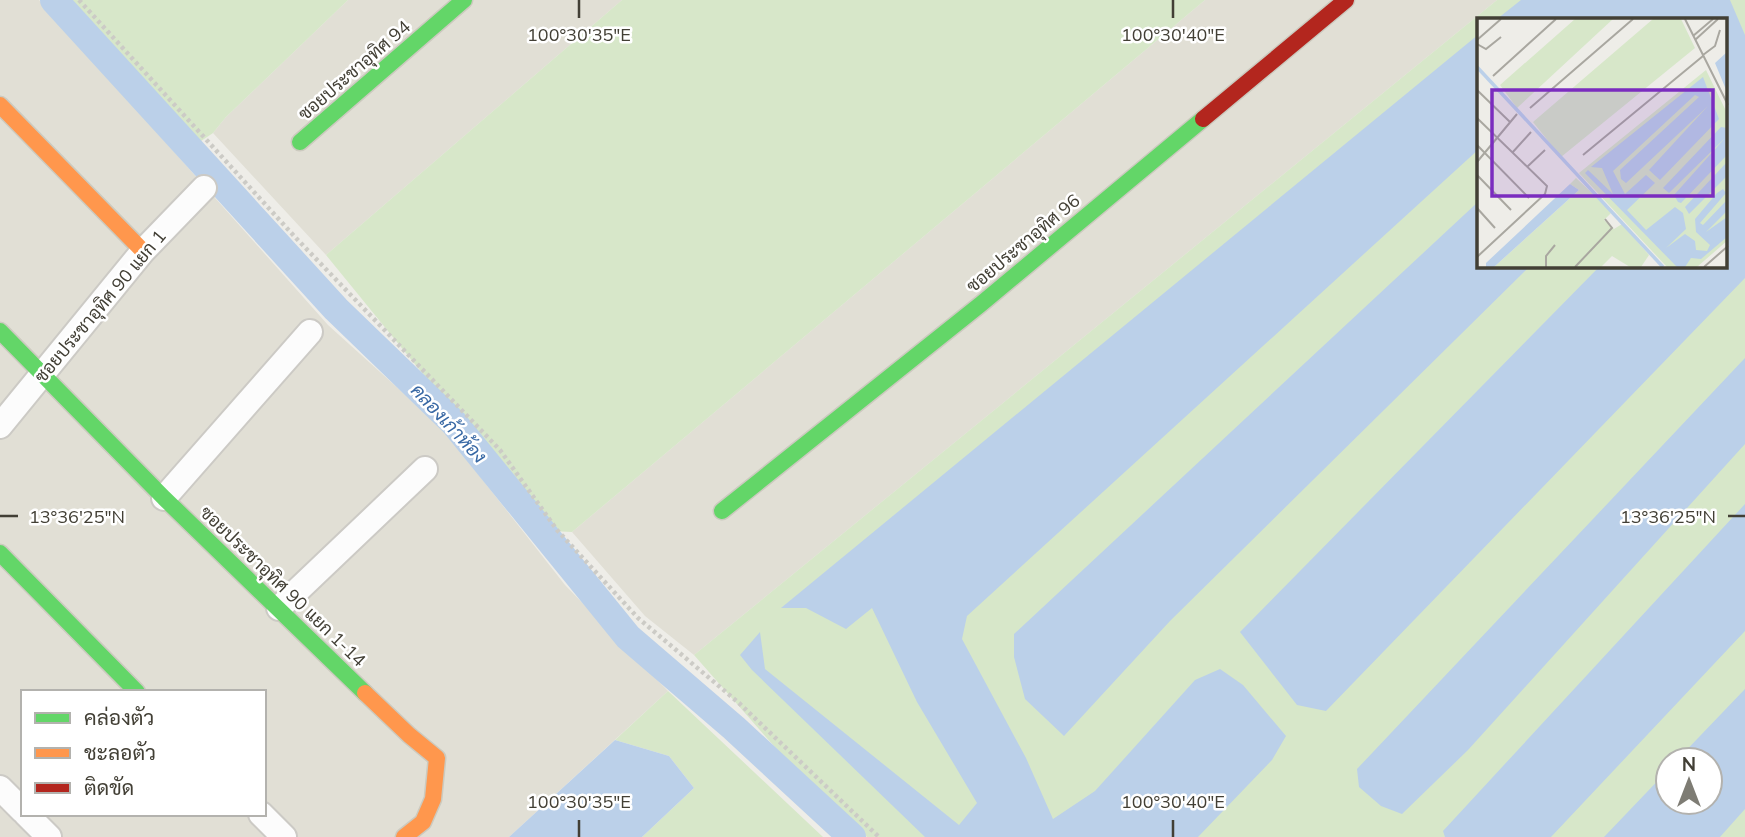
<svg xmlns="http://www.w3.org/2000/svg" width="1745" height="837" viewBox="0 0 1745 837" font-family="Mulish,Sarabun,sans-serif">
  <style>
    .residential { fill: #e1dfd5; fill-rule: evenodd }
    .green { fill: #d7e7c9; fill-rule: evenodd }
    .water { fill: #bbd0e9 }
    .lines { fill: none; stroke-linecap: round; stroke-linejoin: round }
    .canal { stroke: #bbd0e9; stroke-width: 28 }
    .street-casing { stroke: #cccac5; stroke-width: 28 }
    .fast-casing { stroke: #cccabf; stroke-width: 19 }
    .slow-casing { stroke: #cccabf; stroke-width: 19 }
    .jam-casing { stroke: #cccabf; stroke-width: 19 }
    .path { stroke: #cccbc6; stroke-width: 4.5; stroke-dasharray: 3.5 3.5; stroke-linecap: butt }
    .street { stroke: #fcfcfc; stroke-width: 24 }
    .fast { stroke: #63d668; stroke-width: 16 }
    .slow { stroke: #ff974d; stroke-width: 16 }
    .jam { stroke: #b3261e; stroke-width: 16 }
    .ticks { fill: none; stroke: #423f35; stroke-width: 2.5 }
    .labels { text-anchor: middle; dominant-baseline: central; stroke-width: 5; stroke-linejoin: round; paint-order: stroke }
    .street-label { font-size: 18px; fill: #423f35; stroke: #fff }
    .water-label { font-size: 19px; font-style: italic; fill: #3868a4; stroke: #fff }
    .inset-river { fill: none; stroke: #bbd0e9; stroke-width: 3.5 }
    .inset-road { fill: none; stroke: #a9a7a0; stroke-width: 2 }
    .view { fill: #7b2cbf; fill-opacity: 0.15; stroke: #7b2cbf; stroke-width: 3.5 }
    .inset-edge { fill: none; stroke: #423f35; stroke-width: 3.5 }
    .ticks-label { font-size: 18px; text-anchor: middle; fill: #423f35; stroke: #fff; stroke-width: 5; stroke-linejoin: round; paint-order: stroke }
  </style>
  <rect width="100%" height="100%" fill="#eeede8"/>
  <!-- residential -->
  <path class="residential" d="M0,0H39L328,325L442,428L565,585L668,691L509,837H0ZM23,692H264V814H23Z
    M348,0H622L326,255L213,133L226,117Z
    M1205,0H1497L694,655L645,616L572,532Z"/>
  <!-- green -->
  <path class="green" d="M71,0H348L226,117L213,133L198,143Z
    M622,0H1205L572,532L551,531L326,255Z
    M1497,0H1745V837H867L788,762L694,655ZM1479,19H1726V266H1479ZM1668,760H1710V802H1668Z
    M668,691L823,837H642L694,788L669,756L615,740Z"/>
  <!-- water -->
  <path class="water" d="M1521,0H1730L1745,35V278L1326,711L1297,705L1240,632L1600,266H1726V19H1497Z
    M1479,34V149L967,616L962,639L1026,758L1053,819L1095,791L1195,680L1220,669L1243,685L1286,736L1272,760L1198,837H925L752,670L740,655L760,632L765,669L959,825L977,803L917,702L872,608L846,629L806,608H781Z
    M1479,201V266H1530L1170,621L1064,736L1025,699L1014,657V634Z
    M1745,358V444L1468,750L1402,814L1381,806L1359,787L1357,769Z
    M1745,504V631L1551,837H1445L1443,831Z
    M1745,689V809L1720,837H1604L1668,770V802H1710V760H1677Z
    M615,740L669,756L694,788L642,837H509Z"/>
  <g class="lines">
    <!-- canal -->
    <path class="canal" d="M54,0L336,309L454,423L628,637L734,728L852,837"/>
    <defs>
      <path id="street" d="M0,426L143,251L204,188
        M164,498L310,332
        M279,608L425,469
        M0,788L23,811
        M26,814L49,837
        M261,814L284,837"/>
      <path id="fast" d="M300,142L464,0
        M0,331L164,498L365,693
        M722,511L981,304L1203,119
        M0,553L137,692"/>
      <path id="slow" d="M0,105L143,251
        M365,693L409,735L437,758L433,799L423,822L404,837"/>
      <path id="jam" d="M1203,119L1346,0"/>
    </defs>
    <!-- street casing -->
    <use href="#street" class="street-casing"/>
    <!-- fast casing -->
    <use href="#fast" class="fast-casing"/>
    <!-- slow casing -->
    <use href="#slow" class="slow-casing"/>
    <!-- jam casing -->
    <use href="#jam" class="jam-casing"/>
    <!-- path -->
    <path class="path" d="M79,0L295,237L500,450L557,530L638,618L739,703L879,837"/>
    <!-- street -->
    <use href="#street" class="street"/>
    <!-- fast -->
    <use href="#fast" class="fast"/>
    <!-- slow -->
    <use href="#slow" class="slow"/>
    <!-- jam -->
    <use href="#jam" class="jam"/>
  </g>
  <!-- ticks -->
  <path class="ticks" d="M579,0V18M1173,0V18M0,516H18M1728,516H1745M579,820V837M1173,820V837"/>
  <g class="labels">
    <!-- street labels -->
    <g class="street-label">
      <text transform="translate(354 70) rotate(-41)">ซอยประชาอุทิศ 94</text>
      <text transform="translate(1023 243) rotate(-40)">ซอยประชาอุทิศ 96</text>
      <text transform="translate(100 306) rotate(-50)">ซอยประชาอุทิศ 90 แยก 1</text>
      <text transform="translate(283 586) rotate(44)">ซอยประชาอุทิศ 90 แยก 1-14</text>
    </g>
    <!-- water labels -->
    <g class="water-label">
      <text transform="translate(449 423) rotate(47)">คลองเก้าห้อง</text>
    </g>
  </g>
  <!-- overview -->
  <g transform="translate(1477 18)">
    <rect width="250" height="250" fill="#eeede8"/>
    <path d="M98,1H136L40,90L23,67ZM176,1H204L218,30L84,139L56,104ZM229,52L250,95L251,222L220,249H190L102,155ZM99,160L130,189L134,195L127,202L137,211L145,206L172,237L164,249H153L135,238L124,249H17L102,172L93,166Z" fill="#d7e7c9"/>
    <path d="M250,34V74L238,45ZM226,59L242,101L183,162L172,152L231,88L149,165L144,161L143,152L222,79L218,77L136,153L148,176L169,157L178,165L150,192L169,212L198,189L206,195L209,211L189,230L208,216L218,223L219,232L230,233L233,227L219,214L218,201L240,175L246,171L249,175L223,205L226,207L250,182V193L229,214L250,199V219L224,241L214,240L208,249H200L108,155L111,152L136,176L125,150L114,149ZM244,109L250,110V137L204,185L201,184L197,177L248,120L192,175L186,170ZM250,144V158L212,196L208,189ZM93,166L102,172L17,249H9V245Z" fill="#bbd0e9"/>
    <path class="inset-river" d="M0,49L186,249"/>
    <path class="inset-road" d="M208,1L251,87M216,18L236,1M0,22L24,1M218,22L241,1M0,26L9,31L24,19M226,37L238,28L243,12M16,58L79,1M0,72L33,104M53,90L156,1M0,100L70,168L68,176L0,239M0,127L52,180M35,135L54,114M106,137L226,38M0,144L40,96M50,149L68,132M0,157L34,192M0,190L18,210M69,249V238L78,227M98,249L135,210L128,201M227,249L251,228"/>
    <path class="view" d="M15,72H236V178H15Z"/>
    <rect width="250" height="250" class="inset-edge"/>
  </g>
  <g class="ticks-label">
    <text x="579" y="41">100°30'35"E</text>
    <text x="1173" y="41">100°30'40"E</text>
    <text x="77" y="523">13°36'25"N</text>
    <text x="1668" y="523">13°36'25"N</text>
    <text x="579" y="808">100°30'35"E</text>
    <text x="1173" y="808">100°30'40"E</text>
  </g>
  <!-- legend -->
  <rect x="21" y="690" width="245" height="126" fill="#ffffff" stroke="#b3b2ae" stroke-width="2"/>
  <rect x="35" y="713" width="35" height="10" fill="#63d668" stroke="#b3b2ae" stroke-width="2"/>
  <text x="84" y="725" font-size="21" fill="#423f35">คล่องตัว</text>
  <rect x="35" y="748" width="35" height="10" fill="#ff974d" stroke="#b3b2ae" stroke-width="2"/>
  <text x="84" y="760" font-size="21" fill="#423f35">ชะลอตัว</text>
  <rect x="35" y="783" width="35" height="10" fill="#b3261e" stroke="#b3b2ae" stroke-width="2"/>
  <text x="84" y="795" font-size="21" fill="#423f35">ติดขัด</text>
  <!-- north arrow -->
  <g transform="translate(1689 781)"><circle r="33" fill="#ffffff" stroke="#b3b2ae" stroke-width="2"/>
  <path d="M0-5L12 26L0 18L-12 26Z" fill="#7e7c74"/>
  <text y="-10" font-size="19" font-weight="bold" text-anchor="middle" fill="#423f35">N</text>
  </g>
</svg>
